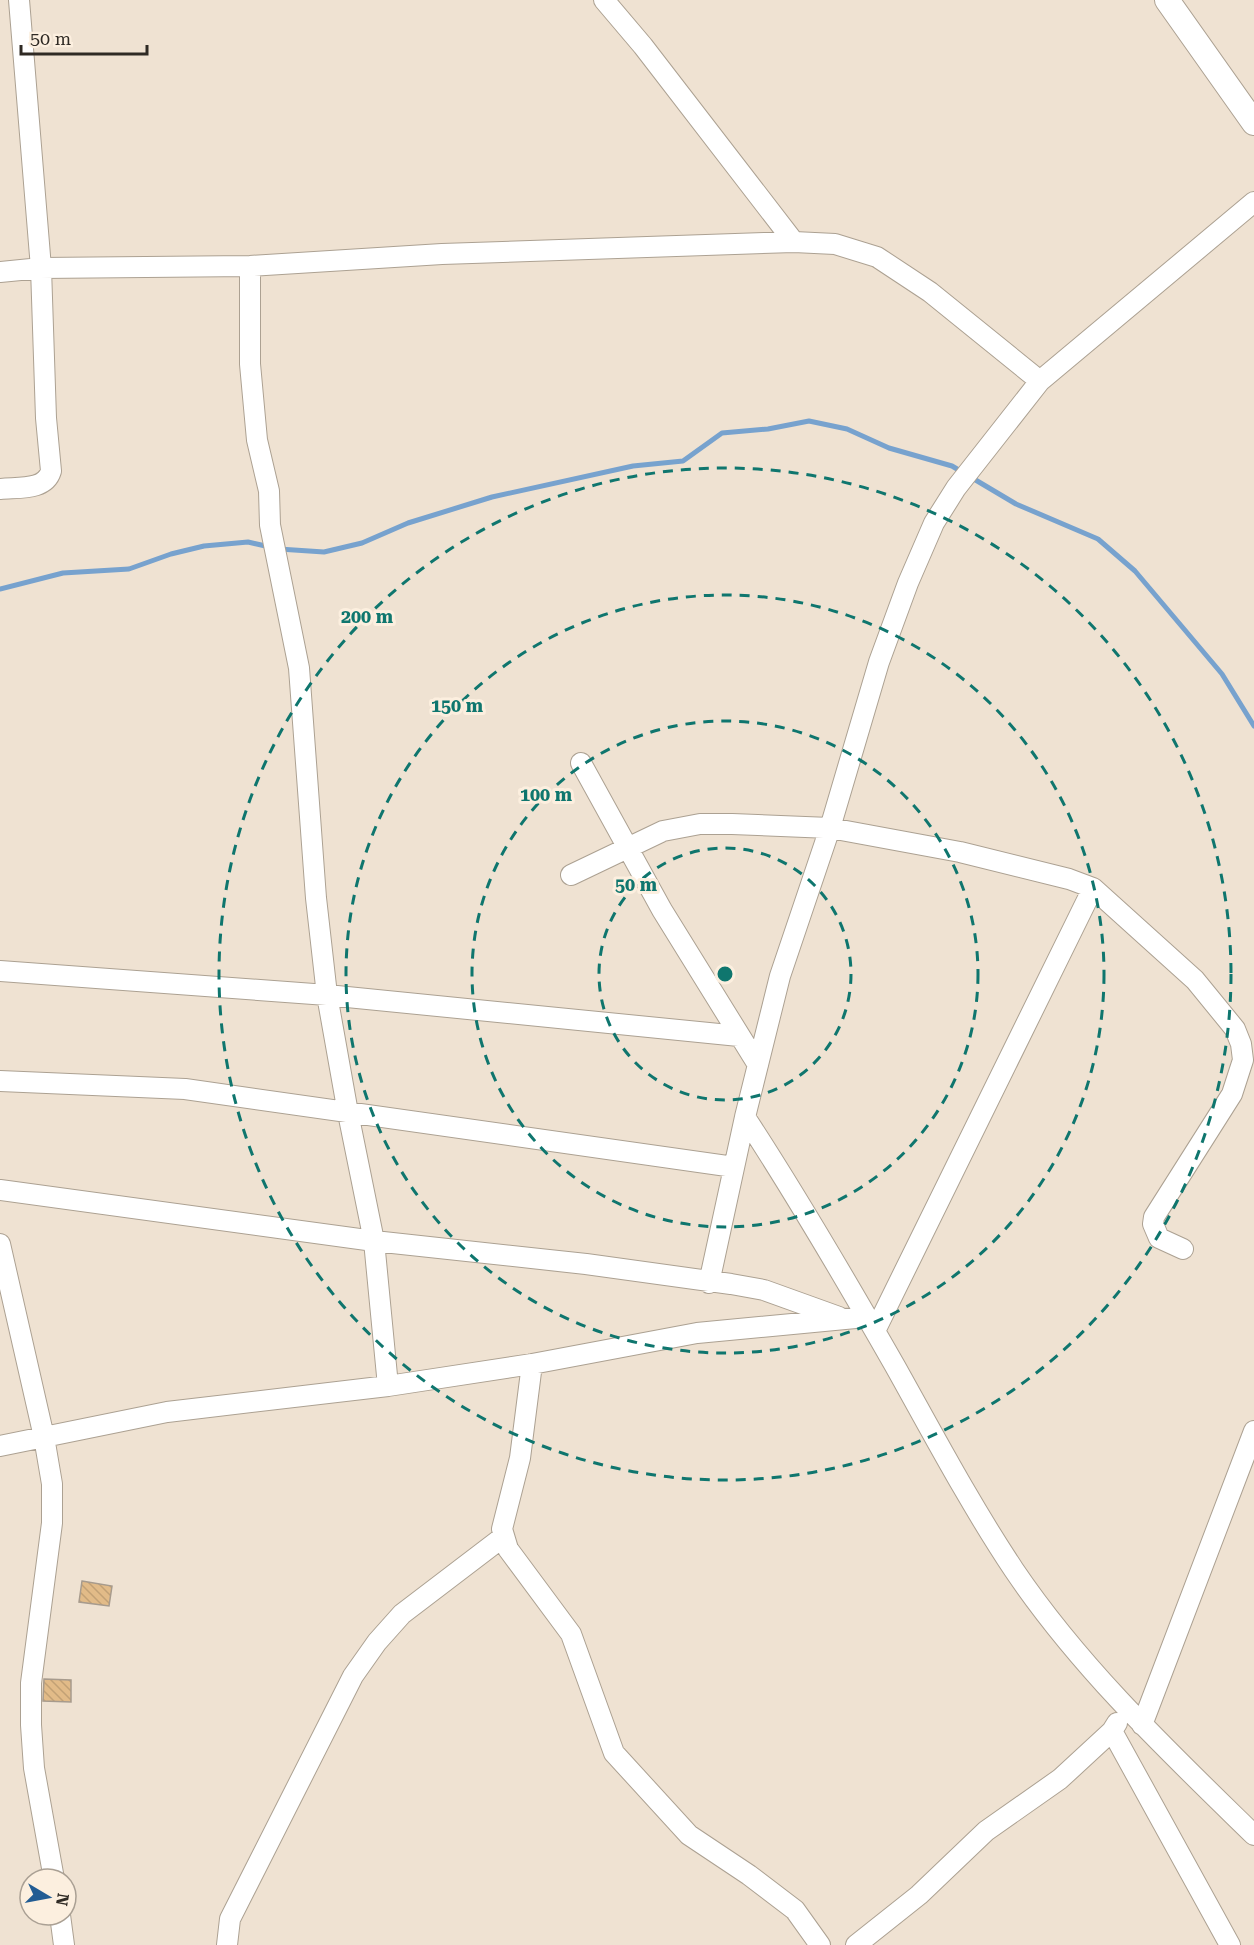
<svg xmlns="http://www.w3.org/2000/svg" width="1254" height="1945" viewBox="0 0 1254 1945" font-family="'Roboto Serif',serif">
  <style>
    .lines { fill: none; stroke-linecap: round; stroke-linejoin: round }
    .stream { stroke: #77a2ce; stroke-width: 5 }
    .building { fill: url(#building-back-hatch); stroke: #a79b8d; stroke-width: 1.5 }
    .minor-casing { stroke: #aca192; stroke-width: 22 }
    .tertiary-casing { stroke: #aca192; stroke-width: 26 }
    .minor { stroke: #fff; stroke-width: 20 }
    .tertiary { stroke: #fff; stroke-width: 24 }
    .ring { fill: none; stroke: #0f766e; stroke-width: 3; stroke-dasharray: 10 8 }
    .centre { fill: #0f766e; stroke: #fcefdf; stroke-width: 3 }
    .ring-label { font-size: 18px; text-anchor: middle; font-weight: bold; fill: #0f766e; stroke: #fcefdf; stroke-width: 6; stroke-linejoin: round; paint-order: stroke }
  </style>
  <defs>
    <pattern id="building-back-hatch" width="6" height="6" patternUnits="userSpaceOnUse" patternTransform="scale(1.5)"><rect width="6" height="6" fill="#e2bb88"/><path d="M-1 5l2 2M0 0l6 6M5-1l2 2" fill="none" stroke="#c2a175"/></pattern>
  </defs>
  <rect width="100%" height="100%" fill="#efe2d2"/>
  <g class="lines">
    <!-- stream -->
    <path class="stream" d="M279,549L324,552L362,543L408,523L492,497L633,466L683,461L722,433L768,429L809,421L847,429L889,448L952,466L1016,504L1098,539L1135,571L1222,674L1254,726
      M0,589L63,573L129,569L171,554L204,546L248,542L270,547"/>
  </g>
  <!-- building -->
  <path class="building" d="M82,1581L112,1586L109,1606L79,1602Z
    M44,1679L71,1680V1702L43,1701Z"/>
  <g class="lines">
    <defs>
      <path id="minor" d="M604,0L643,46L794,242
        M250,266V364L257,440L269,491L270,525L299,668L316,898L327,995L348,1113L374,1241L388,1386
        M0,272L41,268L250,266L442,254L794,242L835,244L877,257L930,292L1040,381
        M0,489C18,487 45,491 51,471L46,418L41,268L19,0
        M581,763L662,910L758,1065
        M571,875L663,831L700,824H732L830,828L960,852L1069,879L1093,888L1195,980L1235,1029L1241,1044L1243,1060L1232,1094L1154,1217L1153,1224L1159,1238L1183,1249
        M0,971L327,995L739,1036
        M0,1081L185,1089L734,1167
        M745,1117C798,1198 847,1282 895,1366C933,1434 970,1504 1014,1570C1081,1669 1169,1752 1254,1835
        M0,1190L374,1241L586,1264L731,1284L764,1290L839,1317
        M0,1244L44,1437L52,1484V1523L31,1683V1725L34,1768L54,1879
        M709,1283L745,1117L780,976L830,828L879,662L908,583L934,523L956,488L1040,381L1254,202
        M875,1331L1093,888
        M532,1364L520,1458L502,1529L508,1549L571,1634L614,1753L689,1835L749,1875L795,1910L820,1945
        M0,1446L167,1412L388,1386L532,1364L697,1333L866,1317
        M1117,1723L1112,1731L1230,1945
        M1142,1725L1254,1431
        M60,1915L64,1945
        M227,1945L230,1919L353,1676L377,1642L402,1614L503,1537
        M856,1945L919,1895L986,1831L1060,1779L1112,1731"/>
      <path id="tertiary" d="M1167,0L1254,123"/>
    </defs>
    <!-- minor casing -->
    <use href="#minor" class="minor-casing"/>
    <!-- tertiary casing -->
    <use href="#tertiary" class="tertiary-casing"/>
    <!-- minor -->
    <use href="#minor" class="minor"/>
    <!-- tertiary -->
    <use href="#tertiary" class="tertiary"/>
  </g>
  <!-- distance rings -->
  <g class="ring">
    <circle cx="725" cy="974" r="126"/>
    <circle cx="725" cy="974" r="253"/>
    <circle cx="725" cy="974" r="379"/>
    <circle cx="725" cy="974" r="506"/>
  </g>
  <circle cx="725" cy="974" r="9" class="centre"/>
  <g class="ring-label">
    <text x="367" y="623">200 m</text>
    <text x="457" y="712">150 m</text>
    <text x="546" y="801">100 m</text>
    <text x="636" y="891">50 m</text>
  </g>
  <!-- north arrow -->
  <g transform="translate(48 1897) rotate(100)"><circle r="28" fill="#fcefdf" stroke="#aaa094" stroke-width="1.5"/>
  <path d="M0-4.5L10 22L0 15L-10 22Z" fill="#225c93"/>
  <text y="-9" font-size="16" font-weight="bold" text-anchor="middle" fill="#2f2a24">N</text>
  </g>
  <!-- scale -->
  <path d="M21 45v9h126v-9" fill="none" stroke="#2f2a24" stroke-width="3"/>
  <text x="30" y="45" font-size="18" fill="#2f2a24" stroke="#fcefdf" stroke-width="4.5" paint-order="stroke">50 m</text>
</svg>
